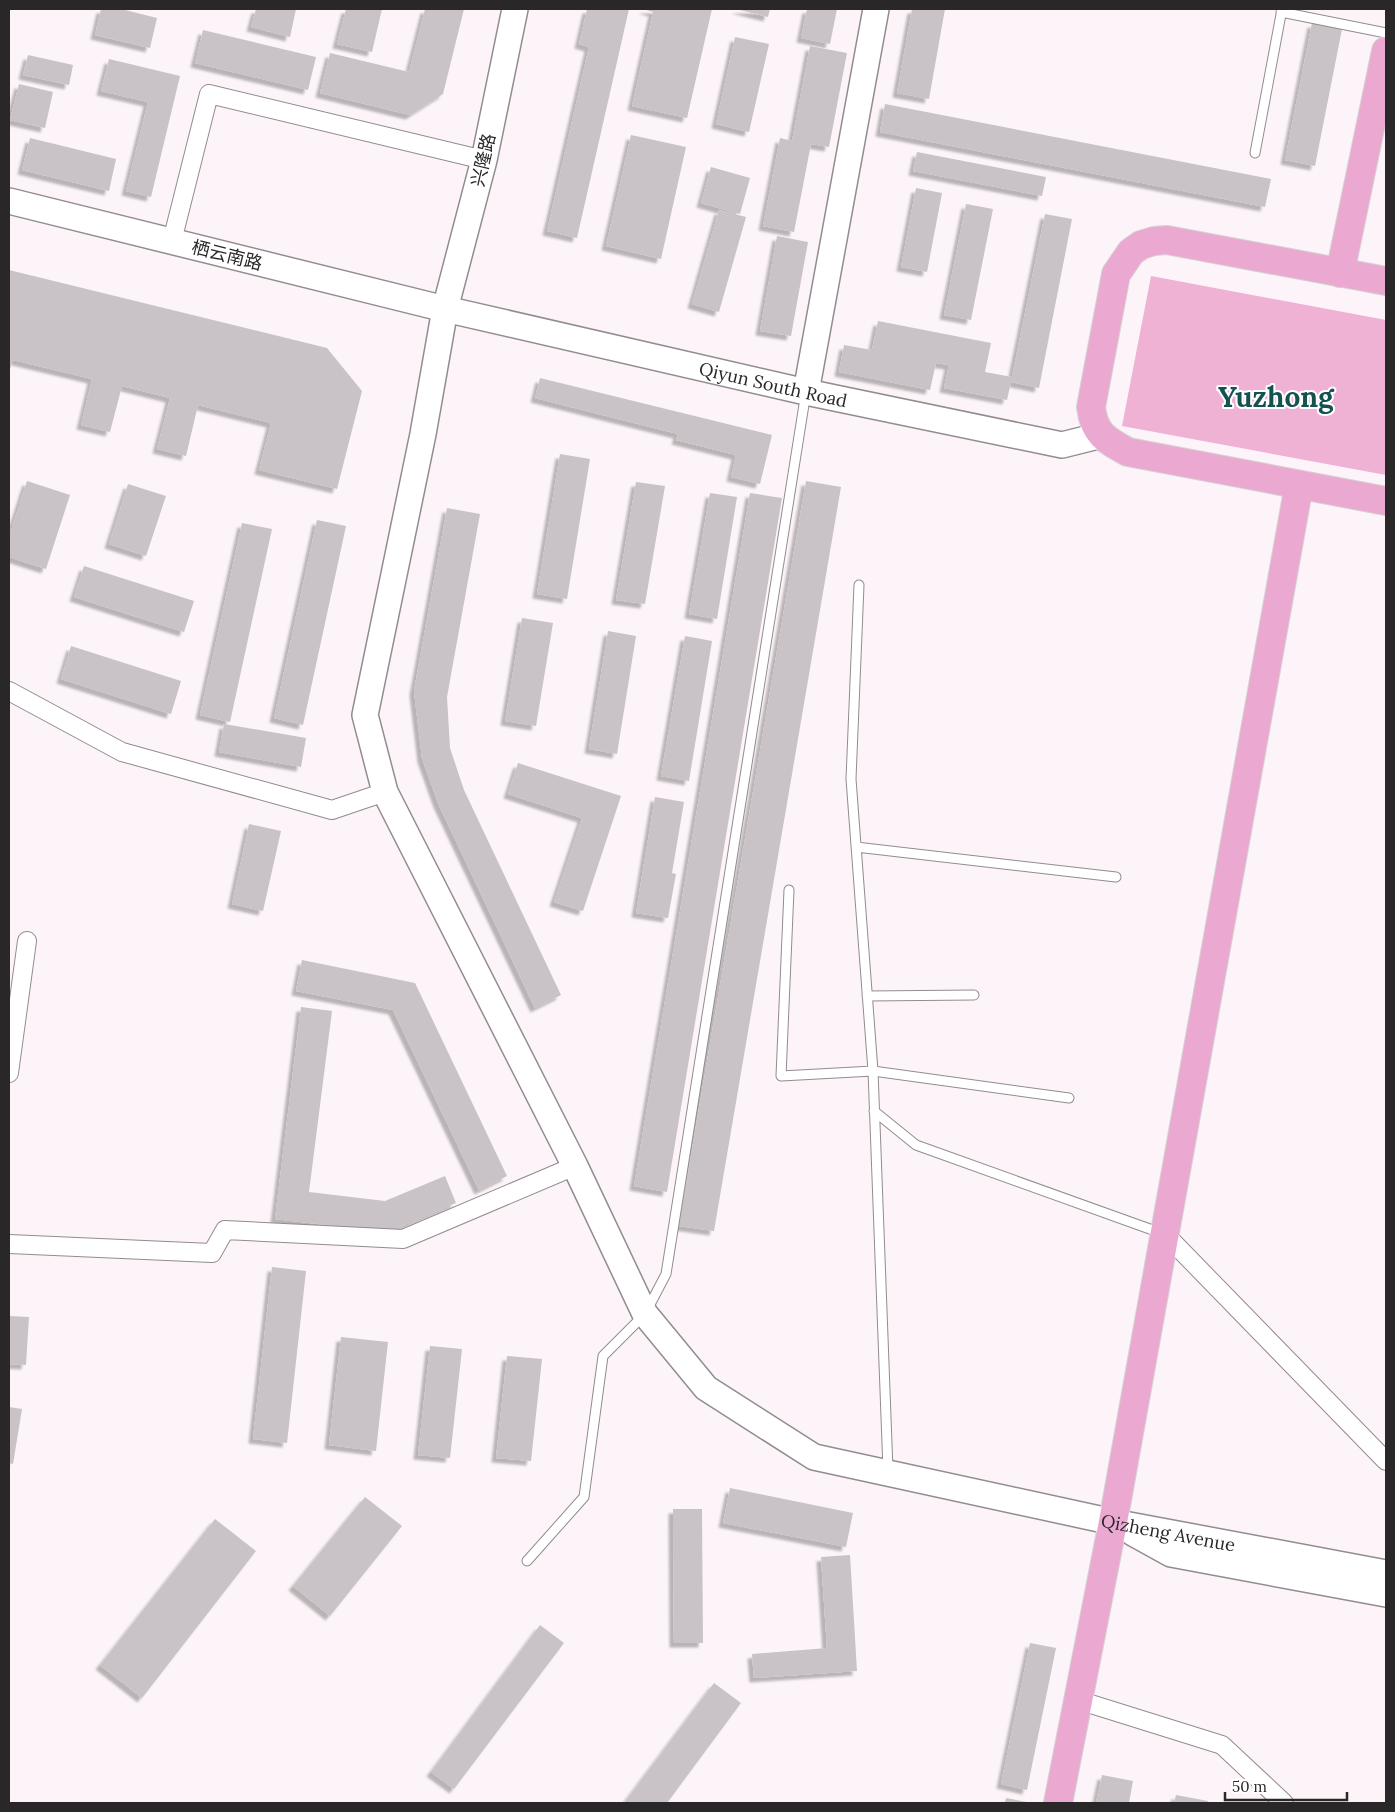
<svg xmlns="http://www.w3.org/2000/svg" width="1395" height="1812" viewBox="0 0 1395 1812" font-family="Lora,'Noto Sans SC',serif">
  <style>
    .green { fill: #efb1d4 }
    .building { fill: #c9c2c6; filter: url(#shadow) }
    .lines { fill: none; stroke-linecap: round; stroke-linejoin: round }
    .lane-casing { stroke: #928c8f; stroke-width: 11 }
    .street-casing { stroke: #928c8f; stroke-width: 20 }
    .secondary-casing { stroke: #928c8f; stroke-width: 28 }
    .primary-casing { stroke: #d4d4d4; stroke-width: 30 }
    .lane { stroke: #fff; stroke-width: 9 }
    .street { stroke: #fff; stroke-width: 18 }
    .secondary { stroke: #fff; stroke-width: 25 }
    .primary { stroke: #eba9d1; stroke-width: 28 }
    .labels { text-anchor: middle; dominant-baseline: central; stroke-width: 4; stroke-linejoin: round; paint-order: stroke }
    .street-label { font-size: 18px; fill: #292728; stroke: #fff }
    .town-label { font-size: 28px; font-weight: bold; fill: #145151; stroke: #fff }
  </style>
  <defs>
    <filter id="shadow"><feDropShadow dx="-4.5" dy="4.5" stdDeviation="1" flood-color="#0004"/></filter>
  </defs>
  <rect width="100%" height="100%" fill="#fcf4f8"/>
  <!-- green -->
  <path class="green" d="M1151,276L1386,320V475L1122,426Z"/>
  <!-- building -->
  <path class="building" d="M101,9H121L157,18L150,48L95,35Z
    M256,9H296L290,37L251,27Z
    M346,9H382L372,52L337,44Z
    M425,9H464L443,94L410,115L320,93L330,53L409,72Z
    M587,9H629L577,238L547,231L589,47L579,44Z
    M643,9H712L687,118L632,106L653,12Z
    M736,9H770L768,17Z
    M807,9H837L830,44L801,38Z
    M912,9H945L929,99L897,93Z
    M1312,23L1342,29L1315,166L1285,160Z
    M203,30L316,57L308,90L195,63Z
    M735,37L769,44L749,132L716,124Z
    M810,46L847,53L829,147L811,144L794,232L763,226L780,138L792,141Z
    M28,55L73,65L69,85L23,75Z
    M109,59L180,76L151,197L126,191L148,102L101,91Z
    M19,84L53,92L45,128L10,120Z
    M885,104L1271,179L1265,207L880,132Z
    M631,135L686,147L661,259L606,246Z
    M30,138L116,159L109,191L22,170Z
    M917,152L1046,177L1042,196L913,171Z
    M711,167L750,178L740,214L701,203Z
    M916,188L942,193L927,272L901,267Z
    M966,204L993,209L971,320L944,315Z
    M719,210L746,217L719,312L692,304Z
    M1045,214L1072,219L1039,388L1011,382L1007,400L944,388L949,365L936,363L930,390L839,372L844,345L872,350L878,321L991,343L985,372L1012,377Z
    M777,236L808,242L791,336L760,331Z
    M9,270L327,348L362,391L337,489L259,470L271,423L198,405L186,456L157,449L170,398L122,386L110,432L81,425L92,379L13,360L9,372Z
    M540,378L772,435L760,484L731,477L736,455L676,440L678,434L535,398Z
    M560,454L590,459L567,599L537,594Z
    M27,481L70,495L46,569L9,557V537Z
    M806,481L841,487L714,1231L679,1226Z
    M636,482L665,486L645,604L616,600Z
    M128,484L166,496L146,556L109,544Z
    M710,493L737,497L717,619L689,614Z
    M750,493L782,498L667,1192L634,1186Z
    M447,508L480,514L447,697L450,748L464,790L561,995L535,1008L438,803L422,758L414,691Z
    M317,520L346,526L303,725L274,718Z
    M242,523L272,529L230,722L200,715Z
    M84,566L194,601L184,632L74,597Z
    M522,618L553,623L536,726L505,721Z
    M608,631L636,636L617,754L589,749Z
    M685,636L712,641L689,781L661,776Z
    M71,646L181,681L171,714L61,679Z
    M224,724L306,738L301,767L219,752Z
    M518,763L621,796L583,911L554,902L582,818L508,794Z
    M655,797L684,802L672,873L676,874L668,918L636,913Z
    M249,824L281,831L263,911L232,904Z
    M302,960L415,983L507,1176L479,1190L393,1010L296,991Z
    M301,1007L332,1011L309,1192L385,1201L445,1176L456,1203L387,1232L275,1219Z
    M272,1267L306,1271L287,1443L253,1439Z
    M9,1316L29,1317L26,1365L9,1364Z
    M341,1337L388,1342L376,1451L329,1445Z
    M430,1346L462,1349L450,1458L418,1455Z
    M507,1356L542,1359L531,1461L496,1458Z
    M9,1407L22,1409L13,1464L9,1463Z
    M730,1488L853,1513L846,1547L723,1523Z
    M365,1497L402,1526L330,1616L293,1586Z
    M673,1509H702L703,1643H674Z
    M215,1519L256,1551L142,1698L100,1665Z
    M850,1555L857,1671L754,1678L752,1654L827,1648L821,1557Z
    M540,1625L564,1643L454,1789L431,1772Z
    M1030,1643L1056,1648L1027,1790L1001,1784Z
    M714,1683L741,1703L667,1803H624Z
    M1102,1775L1133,1781L1129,1803H1096Z
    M1176,1795L1208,1801V1803H1174Z
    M1006,1798L1027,1802V1803H1005Z"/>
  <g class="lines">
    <defs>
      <path id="lane" d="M1281,12L1386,33
        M1255,153L1282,9
        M859,585L851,779L873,1071L888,1470
        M856,847L1116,877
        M789,890L781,1076L873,1071L1069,1098
        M867,996L974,995
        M874,1111L916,1145L1161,1233
        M527,1561L584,1497L603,1356L645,1314L666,1274L806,392"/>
      <path id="street" d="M172,241L209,94L484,160
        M9,691L122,752L332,810L385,792
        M9,1073L27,941
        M1165,1234L1386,1461
        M9,1244L212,1253L225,1230L403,1239L575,1166
        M1078,1700L1222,1745L1284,1803"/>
      <g id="secondary">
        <path id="s1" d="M515,9L484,160L445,309L423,434L365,715L385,792L575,1166L645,1314L706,1388L814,1457L1113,1522L1386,1573"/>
        <path id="s2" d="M9,201L445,309L806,392L1062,445L1102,435"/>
        <path d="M806,392L876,9"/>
        <path d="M1133,1533L1171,1554L1386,1594"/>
      </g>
      <path id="primary" d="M1340,273L1386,51
        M1386,281L1167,240L1154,241L1141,245L1131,252L1116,274L1091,407C1094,434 1106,440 1128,452L1386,501
        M1058,1803L1113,1522L1299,485"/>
    </defs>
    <!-- lane casing -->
    <use href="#lane" class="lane-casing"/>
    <!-- street casing -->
    <use href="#street" class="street-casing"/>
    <!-- secondary casing -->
    <use href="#secondary" class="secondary-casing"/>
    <!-- primary casing -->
    <use href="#primary" class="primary-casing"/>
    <!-- lane -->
    <use href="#lane" class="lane"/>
    <!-- street -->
    <use href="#street" class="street"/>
    <!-- secondary -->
    <use href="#secondary" class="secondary"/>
    <!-- primary -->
    <use href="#primary" class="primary"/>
  </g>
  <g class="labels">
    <!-- street labels -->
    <g class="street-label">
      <text transform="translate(483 160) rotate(-77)">兴隆路</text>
      <text transform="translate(227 255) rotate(14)">栖云南路</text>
      <text stroke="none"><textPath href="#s2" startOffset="786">Qiyun South Road</textPath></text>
      <text stroke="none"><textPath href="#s1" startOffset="1971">Qizheng Avenue</textPath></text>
    </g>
    <!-- town labels -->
    <g class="town-label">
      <text x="1276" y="397">Yuzhong</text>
    </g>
  </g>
  <!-- border -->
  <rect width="1395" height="1812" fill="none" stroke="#292728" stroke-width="20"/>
  <!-- scale -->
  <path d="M1225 1792v8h122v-8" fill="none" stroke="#292728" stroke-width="2.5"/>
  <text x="1232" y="1792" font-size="15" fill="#292728" stroke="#ffffff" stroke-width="4" paint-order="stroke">50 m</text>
</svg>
